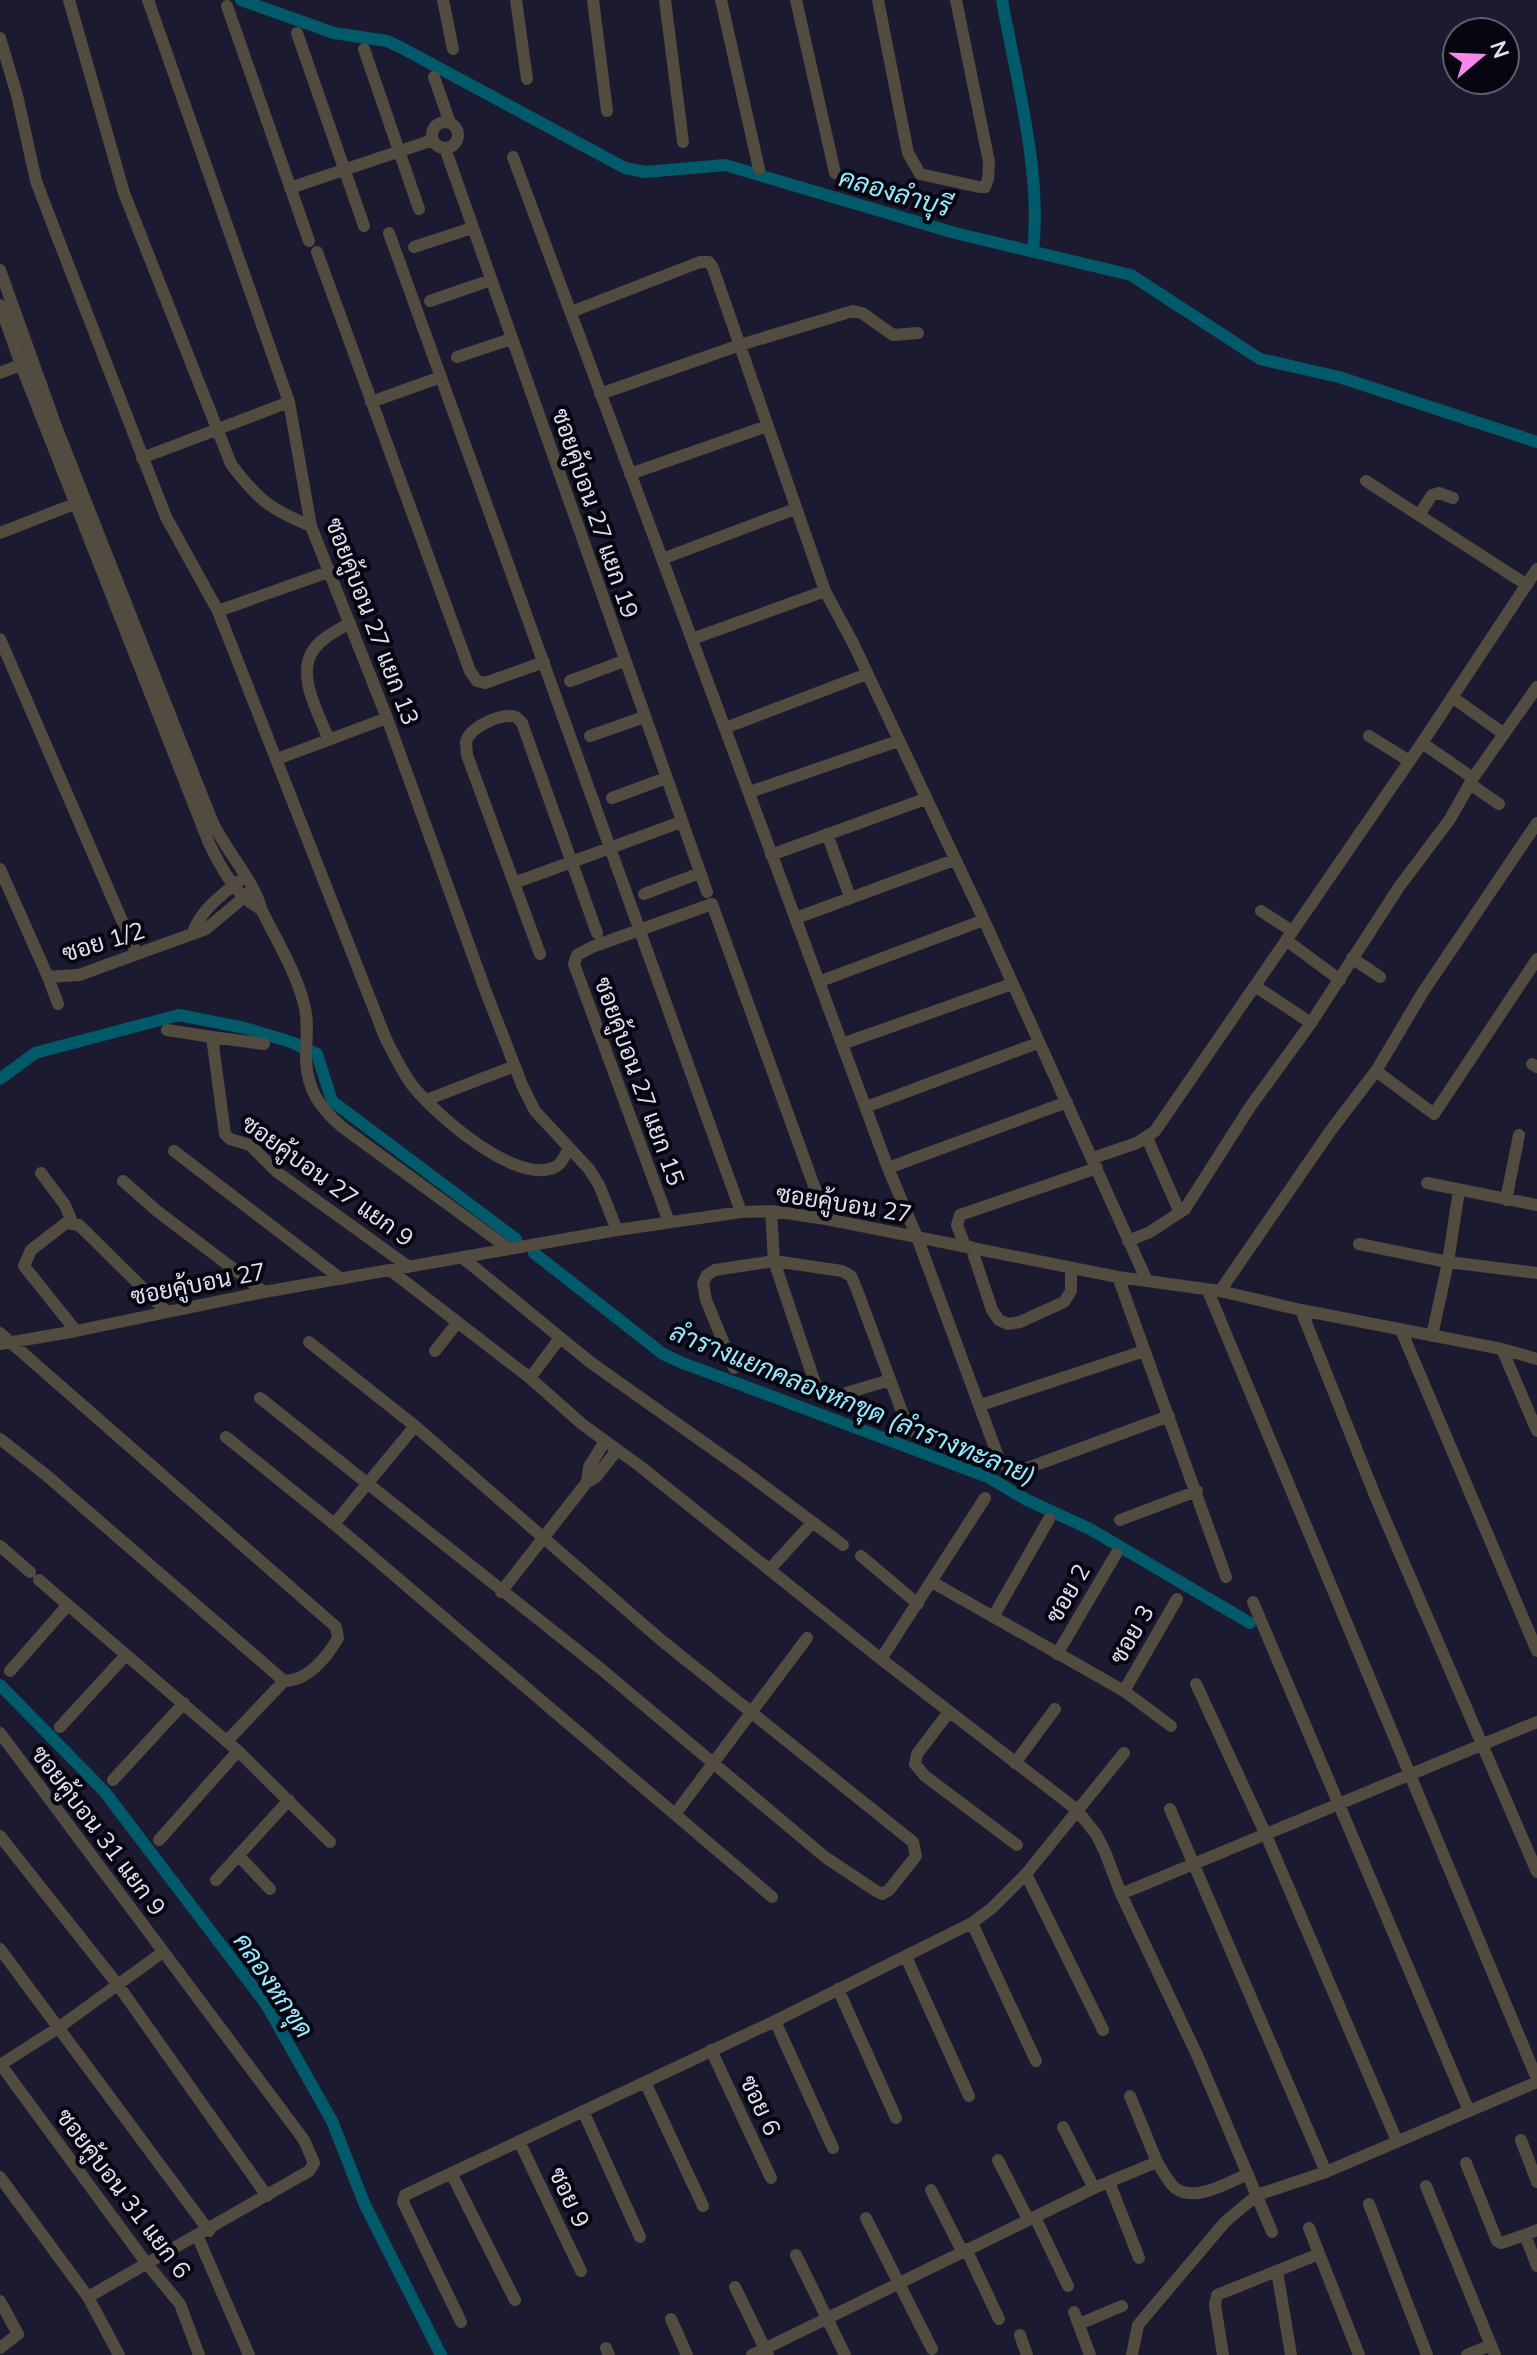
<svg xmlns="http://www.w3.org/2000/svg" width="1537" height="2355" viewBox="0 0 1537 2355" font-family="Mulish,Sarabun,sans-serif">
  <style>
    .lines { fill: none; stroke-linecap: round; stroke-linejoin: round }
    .canal { stroke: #005a6a; stroke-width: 12 }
    .minor { stroke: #514b40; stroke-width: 12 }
    .labels { text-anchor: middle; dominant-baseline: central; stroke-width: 8; stroke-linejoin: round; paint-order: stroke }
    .street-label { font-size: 24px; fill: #dfdfef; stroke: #070610 }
    .water-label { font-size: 26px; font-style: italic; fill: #97eafe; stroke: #070610 }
  </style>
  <rect width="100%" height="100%" fill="#1c1a31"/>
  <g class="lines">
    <!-- canal -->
    <path class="canal" d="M241,0L334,33L387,41L400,47L625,168L645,172L725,165L955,233L1131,275L1260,359L1339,377L1537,442
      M1002,0C1016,78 1042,173 1033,251
      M0,1079L35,1053L179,1015L245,1028L291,1042L317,1054L332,1101L516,1239
      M534,1253L663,1354L680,1362L990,1478L1027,1500L1090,1529L1250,1623
      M0,1685L104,1791L266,2004L332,2121L365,2205L441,2355"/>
    <!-- minor -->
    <path class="minor" d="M69,0L124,193L231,464C257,499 271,510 311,526
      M148,0L289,402L311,526L387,718L486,992L522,1085L535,1111L589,1169L599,1185L617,1230
      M443,0L453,49
      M516,0L527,79
      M593,0L607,111
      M665,0L683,142
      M721,0L759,169
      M796,0L835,173
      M878,0L908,153L920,174L979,187H985L988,179L989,162L956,0
      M227,6L309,241
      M297,33L364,226
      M0,38L17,95L36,181L57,236L166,517L218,611L385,1037C393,1053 401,1070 412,1085C434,1113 516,1186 555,1167C562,1164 565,1155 569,1148
      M364,49L419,209
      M434,77L450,123
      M432 135a13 13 0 1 1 26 0a13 13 0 1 1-26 0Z
      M445,148L707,892
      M513,157L888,1168L917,1237L999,1459L1009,1469L1022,1470L1169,1416
      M290,188L433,140
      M389,233L741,1212
      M414,247L472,228
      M317,252L470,671L477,681L485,683L544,662
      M0,270L57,429L212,821C224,848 257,885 261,909C276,939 296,972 304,1004C309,1022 306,1041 306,1059C307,1090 320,1108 342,1127L509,1249
      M430,301L491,280
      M0,305L21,365L209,843C220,866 237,898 261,909
      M571,312L700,262H709L713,268L825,591L853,643L984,920L1147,1281
      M457,357L511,339
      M0,373L25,363
      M600,394L740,345L853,311L862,313L893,335L918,333
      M371,402L441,377
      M142,458L289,402
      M630,474L767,426
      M1366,481L1527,585
      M1419,515L1432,495L1439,493L1453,498
      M0,533L82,501
      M662,559L795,509
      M218,611L331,571
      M0,639L136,953
      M692,639L825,591
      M570,681L624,661
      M1452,697L1504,734
      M725,728L867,674
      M590,736L644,717
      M1369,736L1408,760
      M329,740C319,714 295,674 314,649C323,637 338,630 350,623
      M1422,743L1473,778
      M277,759L387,718
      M1470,784L1499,804
      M750,792L898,741
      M612,798L666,778
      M827,834L850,897
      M771,855L925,799
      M0,869L48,977L79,975L206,929L249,893
      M514,883L681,822
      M644,894L700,873
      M1261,911L1292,931
      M796,918L954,860
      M192,934C201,910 219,897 239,881
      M1286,940L1340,980
      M540,954L467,755C467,754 466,743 466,742C469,728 497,715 511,716C517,716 518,719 522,723L597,933
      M1352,958L1380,977
      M48,977L58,1004
      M821,981L984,920
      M1255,986L1311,1023
      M167,1030L212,1037
      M264,1044L212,1037L225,1134L230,1139L250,1145L277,1172L409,1267
      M842,1044L1012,984
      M1532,1064L1537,1067
      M1376,1071L1434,1114L1537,959
      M426,1100L515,1066
      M866,1107L1038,1043
      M1147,1138L1180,1213
      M174,1151L341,1279
      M1093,1158L1137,1143L1155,1131L1422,743L1537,569
      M888,1168L1067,1102
      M41,1173L65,1205L72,1222
      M123,1181L157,1211L264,1292
      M1427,1183L1537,1205
      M1506,1200L1519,1135
      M771,1211L774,1261L817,1389L823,1396L833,1397L890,1380
      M669,1222L574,964L577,955L592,947L712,904L826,1219
      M1128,1241L1150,1232L1185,1209L1250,1107L1311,1023L1399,887L1450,819L1473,778L1537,687
      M1359,1244L1448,1262L1537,1273
      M965,1246L957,1225L960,1215L1097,1168
      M971,1247L992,1310L999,1320L1008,1324L1020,1322L1064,1302L1071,1291V1268
      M463,1258L590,1362L744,1471L843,1545
      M390,1270L530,1378L582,1424L641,1467L881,1659L1076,1809L1096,1834L1105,1852L1121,1894L1198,2057L1272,2232
      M1118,1277L1226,1577
      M1208,1291L1537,2079
      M1220,1291L1331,1130L1376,1071L1423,992L1537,823
      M1301,1310L1376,1498L1537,1872
      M1401,1330L1537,1651
      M76,1331L24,1266L31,1250L66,1223L79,1225L166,1311
      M0,1333L336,1627L338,1638C327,1657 308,1681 284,1681L227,1741
      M1432,1336L1448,1262L1459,1190
      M0,1344L76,1331L264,1292L617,1230L741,1212L771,1211L826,1219L1118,1277L1220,1291L1301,1310L1502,1349L1537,1359
      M1502,1349L1537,1431
      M435,1351L457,1323
      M734,1368L706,1300L703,1283L707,1275L715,1270L774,1261L842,1271L851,1276L857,1290L909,1431
      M530,1378L560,1338
      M260,1398L601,1669L825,1857L876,1891L882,1894L889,1890L916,1856L913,1842L661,1640L415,1426L309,1342
      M981,1405L1144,1351
      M226,1437L334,1524L772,1897
      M0,1439L46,1475L284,1681
      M587,1482L589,1467L605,1441
      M1120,1520L1197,1491
      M334,1524L415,1426
      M0,1546L30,1572
      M861,1556L918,1604
      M770,1569L812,1523
      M39,1580L238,1751L330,1842
      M932,1582L1124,1691L1171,1726
      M501,1592L587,1482L596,1477L617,1450
      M1253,1602L1469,2111
      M993,1617L1049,1519
      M1057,1654L1116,1554
      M881,1659L985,1498
      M10,1671L67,1606
      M1196,1684L1266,1835L1397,2141
      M1124,1691L1177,1599
      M949,1712L917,1754L915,1764L925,1776L1017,1845
      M60,1727L126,1655
      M0,1733L304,2140L314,2163L309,2171L88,2297
      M1015,1763L1055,1709
      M113,1780L184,1703
      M1170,1809L1326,2172
      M675,1814L807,1638
      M0,1836L118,1985L267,2196
      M159,1840L238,1751
      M238,1855L270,1889
      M1026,1874L1103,2030
      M216,1880L289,1800
      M1121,1894L1537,1722
      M972,1923L1036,2061
      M0,1949L209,2231
      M906,1957L969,2096
      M838,1989L896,2118
      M775,2021L833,2148
      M711,2050L771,2178
      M0,2065L58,2028L163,1952
      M1,2065L147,2264L180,2304L199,2355
      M645,2082L703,2206
      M1130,2096L1157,2162
      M583,2111L640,2237
      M1063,2127L1094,2188
      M1521,2140L1537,2182
      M519,2141L581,2271
      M998,2160L1028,2219
      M1466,2163L1497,2241L1501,2243L1525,2235
      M451,2173L515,2300
      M0,2177L88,2297L119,2355
      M1109,2182L1139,2258
      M1426,2186L1495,2355
      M931,2190L962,2251
      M1369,2204L1427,2355
      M1035,2217L1068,2286
      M866,2218L932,2349
      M1309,2228L1359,2355
      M1537,2230L1525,2235L1537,2266
      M197,2235L249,2355
      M966,2249L999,2319
      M796,2255L845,2355
      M1277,2271L1291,2355
      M735,2287L768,2355
      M0,2301L18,2334L0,2348
      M1074,2312L1090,2355
      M671,2319L687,2355
      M461,2322L403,2202L405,2195L775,2021L972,1923L992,1908L1026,1874L1124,1753
      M1079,2324L1122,2306
      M1020,2335L1027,2355
      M606,2348L609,2355
      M752,2355L1094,2188L1157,2162C1162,2170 1168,2182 1175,2188C1195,2203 1229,2182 1248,2174
      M1132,2355L1138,2325L1225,2222L1257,2195L1326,2172L1537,2082
      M1223,2355L1215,2305L1217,2295L1319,2254
      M1467,2355L1491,2345"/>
  </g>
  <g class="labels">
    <!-- street labels -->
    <g class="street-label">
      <text transform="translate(596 513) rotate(71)">ซอยคู้บอน 27 แยก 19</text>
      <text transform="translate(373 621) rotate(69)">ซอยคู้บอน 27 แยก 13</text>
      <text transform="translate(103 941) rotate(-17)">ซอย 1/2</text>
      <text transform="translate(640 1081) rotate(70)">ซอยคู้บอน 27 แยก 15</text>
      <text transform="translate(328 1180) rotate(36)">ซอยคู้บอน 27 แยก 9</text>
      <text transform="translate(844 1203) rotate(9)">ซอยคู้บอน 27</text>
      <text transform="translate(198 1283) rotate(-11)">ซอยคู้บอน 27</text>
      <text transform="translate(1067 1593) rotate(-60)">ซอย 2</text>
      <text transform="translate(1131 1634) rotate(-60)">ซอย 3</text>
      <text transform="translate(99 1830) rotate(53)">ซอยคู้บอน 31 แยก 9</text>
      <text transform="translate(761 2105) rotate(65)">ซอย 6</text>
      <text transform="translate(124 2193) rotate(53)">ซอยคู้บอน 31 แยก 6</text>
      <text transform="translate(570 2197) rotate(65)">ซอย 9</text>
    </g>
    <!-- water labels -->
    <g class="water-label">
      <text transform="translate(895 192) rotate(16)">คลองลำบุรี</text>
      <text transform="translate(853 1403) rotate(22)">ลำรางแยกคลองหกขุด (ลำรางทะลาย)</text>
      <text transform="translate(274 1985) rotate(56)">คลองหกขุด</text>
    </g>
  </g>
  <!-- north arrow -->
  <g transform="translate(1481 56) rotate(71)"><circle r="38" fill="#070610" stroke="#5d5d69" stroke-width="2"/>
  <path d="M0-6L14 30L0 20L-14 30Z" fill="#f788eb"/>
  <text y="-12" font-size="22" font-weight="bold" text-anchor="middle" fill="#dfdfef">N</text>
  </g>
</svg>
